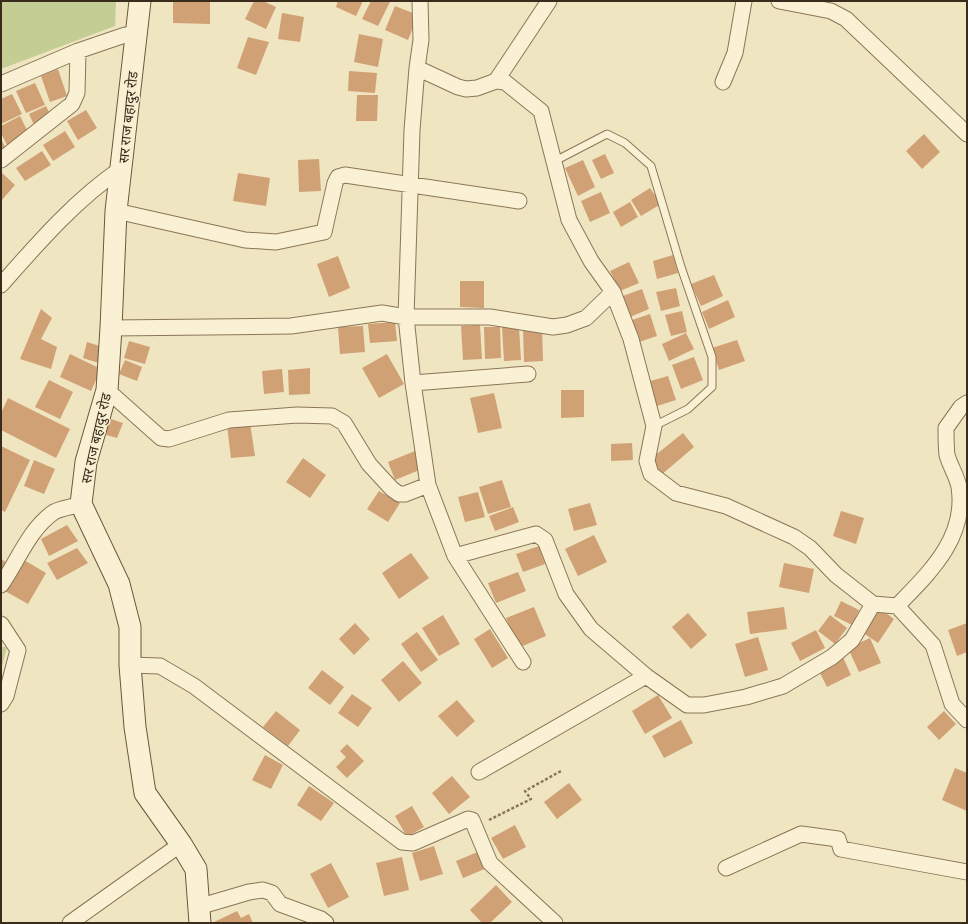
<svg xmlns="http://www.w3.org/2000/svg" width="968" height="924" viewBox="0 0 968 924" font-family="Literata,'Noto Sans Devanagari',serif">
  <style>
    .green { fill: #c4ce94 }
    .building { fill: #d0a175 }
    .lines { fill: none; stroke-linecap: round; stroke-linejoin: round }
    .lane-casing { stroke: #8a7657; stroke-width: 9 }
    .street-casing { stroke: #8a7657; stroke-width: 17 }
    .secondary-casing { stroke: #6c573b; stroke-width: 23 }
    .path { stroke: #8a7657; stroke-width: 2.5; stroke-dasharray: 3 2; stroke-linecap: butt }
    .lane { stroke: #faf1d4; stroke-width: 7 }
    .street { stroke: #faf1d4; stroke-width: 15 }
    .secondary { stroke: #faf1d4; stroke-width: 21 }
    .labels { text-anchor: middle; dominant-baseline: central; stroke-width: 3; stroke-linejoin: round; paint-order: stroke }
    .street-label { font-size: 14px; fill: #392c1d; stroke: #f7eed1 }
  </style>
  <rect width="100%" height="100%" fill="#f0e5c1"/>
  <!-- green -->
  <path class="green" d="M1,1H116L115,26L1,69Z
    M1,647H7L1,670Z"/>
  <!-- building -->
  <path class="building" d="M173,1H210V24L173,23Z
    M254,1H263L276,7L266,29L245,19Z
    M338,1H363L356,16L336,7Z
    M371,1L390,2L378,26L362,19Z
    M395,6L418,15L408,40L385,30Z
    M282,13L304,17L300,42L278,39Z
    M359,34L383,39L378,67L354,62Z
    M248,37L269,42L256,75L237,68Z
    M58,69L67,96L50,102L41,76Z
    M349,71L377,73L375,93L348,91Z
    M35,83L45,105L26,113L16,91Z
    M12,94L22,114L1,124V99Z
    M357,95H378L377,121H356Z
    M46,106L52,118L35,127L29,114Z
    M86,110L97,128L78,140L67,121Z
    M20,116L30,136L8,147L1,133V126Z
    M65,131L75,147L53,161L43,145Z
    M924,134L940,152L922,169L906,151Z
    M1,139L8,152L1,157Z
    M42,151L51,165L25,181L16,168Z
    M605,154L614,173L601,179L592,160Z
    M319,159L321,191L299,192L298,160Z
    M583,160L595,187L578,196L565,168Z
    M1,172L15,185L1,201Z
    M238,173L270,178L266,206L233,201Z
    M650,188L661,204L641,216L631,200Z
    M601,192L610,213L590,222L581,201Z
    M630,202L638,217L621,227L613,212Z
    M673,255L678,273L657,279L653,261Z
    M338,256L350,288L329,297L317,264Z
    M629,262L639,283L620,291L610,271Z
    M714,275L723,296L701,306L691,284Z
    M460,281H484V308L460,307Z
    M676,288L680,306L661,311L656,292Z
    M642,289L649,309L630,317L623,296Z
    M728,300L735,317L709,329L702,312Z
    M41,309L52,318L41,339L57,347L51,369L20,359Z
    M682,311L687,332L671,336L665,315Z
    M650,314L657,336L639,342L632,320Z
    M395,322L397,341L370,343L368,324Z
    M480,325L482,359L463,360L461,326Z
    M363,326L365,352L340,354L338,327Z
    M484,327H500L501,358L485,359Z
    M502,327H519L521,360L504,361Z
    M542,327L543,361L524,362L523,328Z
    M686,333L694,349L669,361L662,344Z
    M737,340L745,361L719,370L712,348Z
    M129,341L150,347L145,364L124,358Z
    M87,342L106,348L102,364L83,358Z
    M70,354L101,369L91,391L60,377Z
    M387,354L404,384L379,398L362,368Z
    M694,357L703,380L681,389L672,365Z
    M125,360L142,367L137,381L119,374Z
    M310,368V394L289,395L288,370Z
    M282,369L284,392L264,394L262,371Z
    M668,376L676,400L654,407L647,382Z
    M49,380L73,392L60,419L35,407Z
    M561,390H584V417L561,418Z
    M494,393L502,428L478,433L470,398Z
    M8,398L70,429L56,458L1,430V413Z
    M108,418L123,423L117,438L103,434Z
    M250,423L255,456L231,458L227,426Z
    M683,433L694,447L660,476L648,461Z
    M632,443L633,460L611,461V444Z
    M1,446L30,460L5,512L1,510Z
    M415,451L422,469L395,480L388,462Z
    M303,458L326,475L310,498L286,482Z
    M34,460L55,469L44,494L24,486Z
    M502,480L511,507L488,514L479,487Z
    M379,491L400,503L388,522L367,509Z
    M478,492L485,517L465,522L458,497Z
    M590,503L597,525L574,531L568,509Z
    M513,507L519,522L495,531L489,516Z
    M841,511L864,518L856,544L833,536Z
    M67,525L78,541L49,556L41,539Z
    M594,535L607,562L578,576L565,549Z
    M539,546L545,564L523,572L516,554Z
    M77,548L88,563L57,580L47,563Z
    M411,553L429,578L399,599L382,573Z
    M1,559L7,563L1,572Z
    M24,560L46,573L28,604L5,591Z
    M784,563L814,569L809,593L779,587Z
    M518,572L526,591L496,603L488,583Z
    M841,601L859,610L852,625L834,616Z
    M534,607L546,636L518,648L506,618Z
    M784,607L787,629L750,634L747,612Z
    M879,608L894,619L878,643L862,632Z
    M688,613L707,635L691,649L672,627Z
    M443,615L460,644L439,656L422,628Z
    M830,615L847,628L835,644L818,631Z
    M355,623L370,639L354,655L339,639Z
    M967,623V652L957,656L948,630Z
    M490,629L508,658L492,668L474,639Z
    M816,630L825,648L800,661L791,643Z
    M417,632L438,660L421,672L401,644Z
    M758,637L768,670L745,677L735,644Z
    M870,638L881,663L859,672L848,648Z
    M843,657L851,675L827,687L818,669Z
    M403,661L422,683L399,702L381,680Z
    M322,670L344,687L330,705L308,688Z
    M352,694L372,708L358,727L338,713Z
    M658,695L672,718L645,734L632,711Z
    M457,700L475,721L457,737L438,716Z
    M276,711L300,730L288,746L263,727Z
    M944,711L956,724L939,740L927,727Z
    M681,720L693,743L664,758L652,736Z
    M347,744L364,761L347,778L336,767L346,757L340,751Z
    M265,755L283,765L271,789L252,780Z
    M955,768L967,773V811L942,800Z
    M452,776L470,797L449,814L432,793Z
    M569,783L582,800L557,819L544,802Z
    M309,786L334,803L321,821L297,805Z
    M412,806L424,827L407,837L395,816Z
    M515,825L526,847L503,859L491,838Z
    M434,846L443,874L420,881L412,853Z
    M480,851L487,868L463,878L456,861Z
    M402,857L409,890L384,896L376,863Z
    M331,863L349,897L328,908L310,874Z
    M496,885L512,902L490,923H482L470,910Z
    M237,911L241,918L249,914L253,923H212Z"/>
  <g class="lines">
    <defs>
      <path id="lane" d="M555,161L607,134L625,143L651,166L681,267L712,357V387L688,409L654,426"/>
      <path id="street" d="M420,1L421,40L417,68L412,130L406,317L413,383L428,485L455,556L523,662
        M779,1L831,11L846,19L967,134
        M417,68L458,87L466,89L477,88L496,81L505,82L541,111L569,220L591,261L613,292L631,339L654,426L647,461L651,474L676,493L726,506L794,537L810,548L836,575L873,604L897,606
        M496,81L549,1
        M723,82L735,53L744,1
        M1,84L78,51L125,35H137
        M1,160L72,104L77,93L78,51
        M116,211L245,240L276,242L324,232L335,183L338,177L345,175L519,201
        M1,285C38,243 75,200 122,168
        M111,328L291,326L382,313L406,317H490L553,327L567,325L586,318L613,292
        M413,383L528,374
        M107,390L161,438L169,439L229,420L297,415L332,416L344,423L369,464L392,489L399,494H405L428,485
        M455,556L536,534L545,540L566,594L591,629L646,676L687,705H704L746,697L783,686L832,657L852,640L873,604
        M1,585C18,561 29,529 54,512C61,508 73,507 81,504
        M897,606C929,573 967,538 959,487C957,476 950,466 947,455C946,446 946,436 946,428L961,407L967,403
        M897,606L933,645L952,704L967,720
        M1,624L18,650L6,696L1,704
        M130,665L160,666L194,686L402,842L413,843L468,819L472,820L490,863L555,923
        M479,772L646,676
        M726,868L801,834L838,839L841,849L967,872
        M198,907L249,892L263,890L272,893L280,904L321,919L326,923
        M70,923L181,844"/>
      <path id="secondary" d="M140,1L116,211L111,328L107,390L86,462L81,504L119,584L130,627V665L135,727L145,793L181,844L196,869L200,923"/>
    </defs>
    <!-- lane casing -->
    <use href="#lane" class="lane-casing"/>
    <!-- street casing -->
    <use href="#street" class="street-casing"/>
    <!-- secondary casing -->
    <use href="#secondary" class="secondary-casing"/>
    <!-- path -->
    <path class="path" d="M489,820L531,799L525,791L561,771"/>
    <!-- lane -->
    <use href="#lane" class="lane"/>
    <!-- street -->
    <use href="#street" class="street"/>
    <!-- secondary -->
    <use href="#secondary" class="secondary"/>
  </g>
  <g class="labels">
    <!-- street labels -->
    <g class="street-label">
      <text transform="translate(127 117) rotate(-84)">सर राज बहादुर रोड</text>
      <text transform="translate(95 438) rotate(-77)">सर राज बहादुर रोड</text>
    </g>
  </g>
  <!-- border -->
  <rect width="968" height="924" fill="none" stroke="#392c1d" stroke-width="4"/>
</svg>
